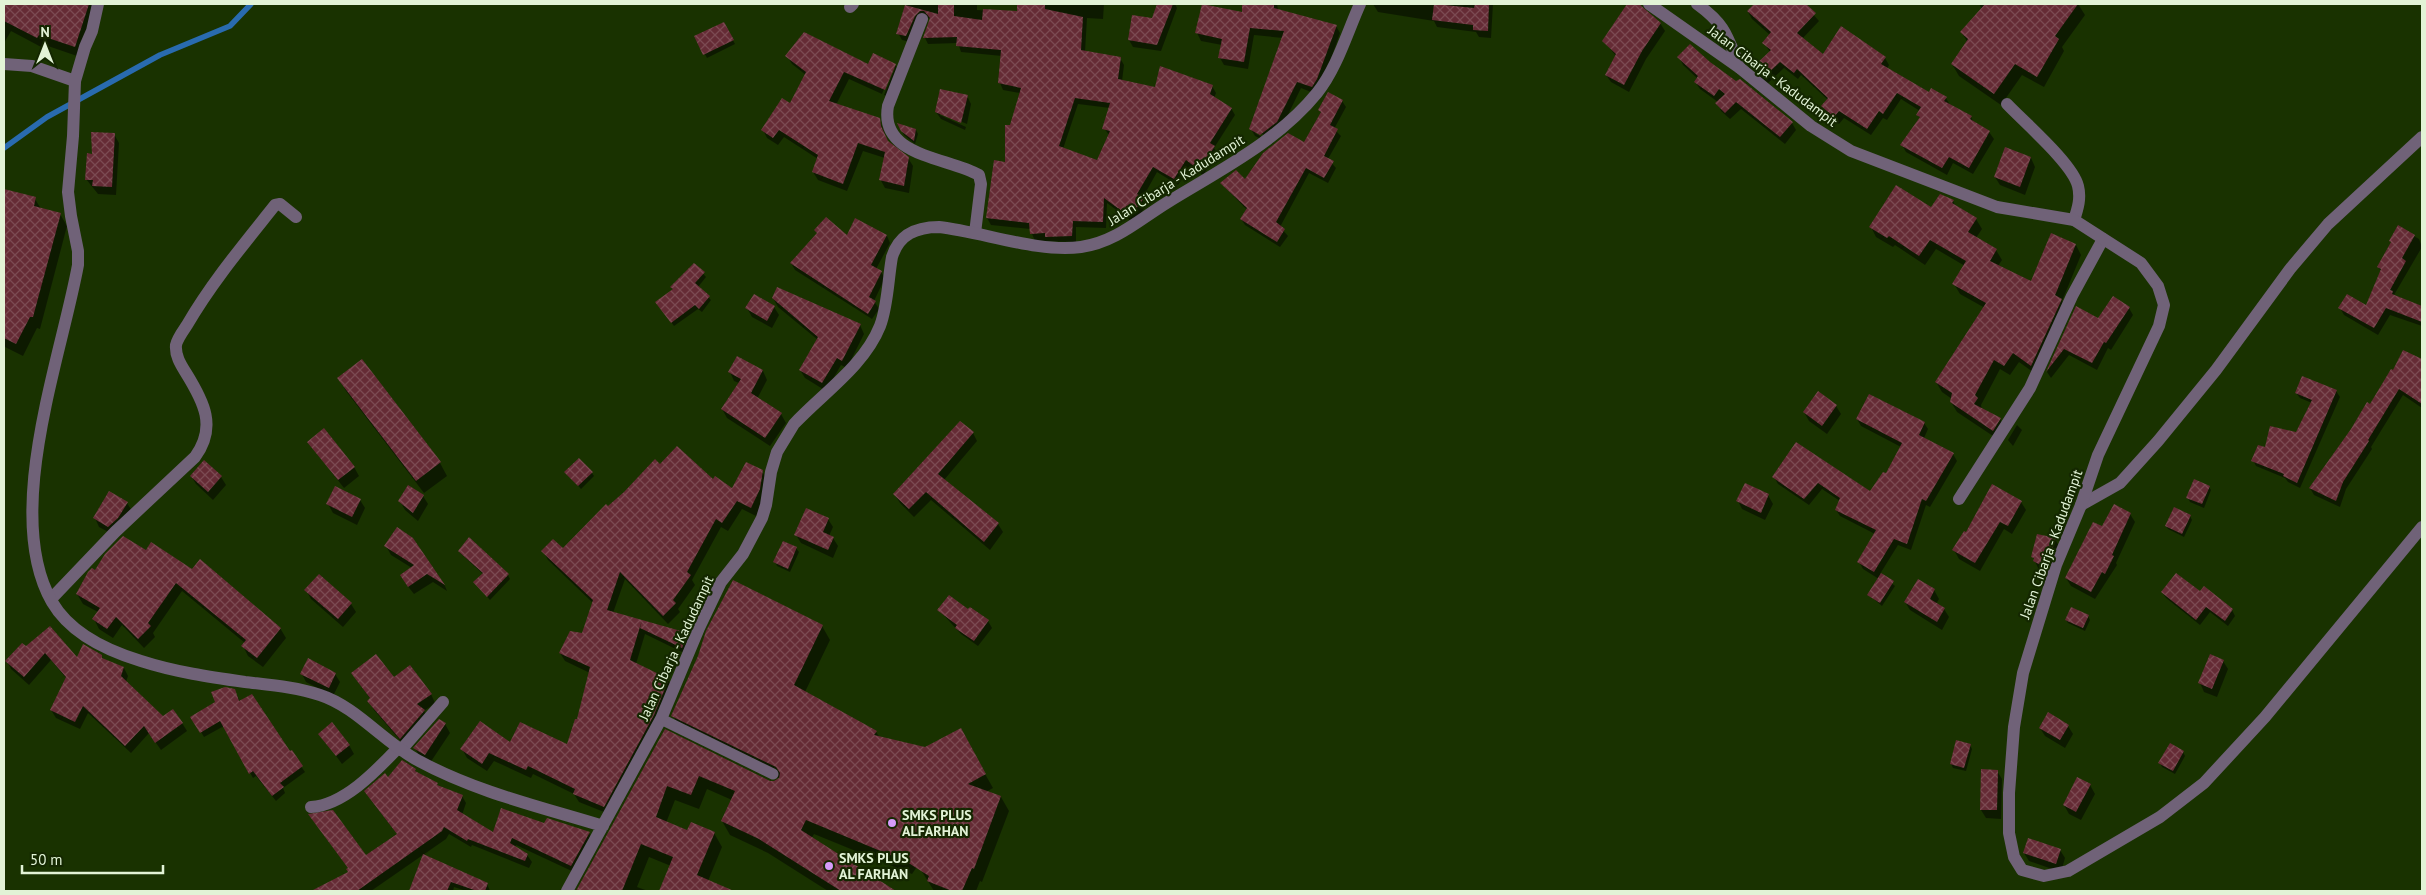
<svg xmlns="http://www.w3.org/2000/svg" width="2426" height="895" viewBox="0 0 2426 895" font-family="'PT Sans',sans-serif">
  <style>
    .shadow { fill: #0007; fill-rule: evenodd }
    .lines { fill: none; stroke-linecap: round; stroke-linejoin: round }
    .stream { stroke: #296baf; stroke-width: 5.5 }
    .building { fill: url(#building-cross-hatch); fill-rule: evenodd }
    .service { stroke: #706278; stroke-width: 11 }
    .minor { stroke: #706278; stroke-width: 12 }
    .tertiary { stroke: #706278; stroke-width: 12 }
    .poi-dot { fill: #d69bfa; stroke: #142700; stroke-width: 2 }
    .labels { text-anchor: middle; dominant-baseline: central; stroke-width: 4.5; stroke-linejoin: round; paint-order: stroke }
    .street-label { font-size: 14px; fill: #e2f3d6; stroke: #142700 }
    .poi-label { font-size: 14px; font-weight: bold; fill: #e2f3d6; stroke: #142700; text-anchor: start }
  </style>
  <defs>
    <pattern id="building-cross-hatch" width="8" height="8" patternUnits="userSpaceOnUse" patternTransform="scale(1.25)"><rect width="8" height="8" fill="#652b35"/><path d="M0 0l8 8M0 8l8-8" fill="none" stroke="#7b4a52"/></pattern>
  </defs>
  <rect width="100%" height="100%" fill="#193200"/>
  <!-- shadow -->
  <path class="shadow" d="M4,4H98L80,57L45,45L43,48L11,31L4,43Z
    M906,4H977V10L1018,12V4H1104L1103,19L1087,18L1085,52L1120,58L1124,65L1122,81L1156,89L1212,86L1216,93L1214,98L1231,108L1235,115L1214,148L1218,154L1203,175L1190,166L1178,185L1157,172L1142,199L1146,206L1134,223L1107,203L1106,228L1076,227V242L1035,241L1030,229L991,225L987,218L996,162L1006,164L1011,126L1020,93L1003,90L1000,83L1002,56L961,52L958,43L928,44L925,38L930,18L920,19L910,42L902,40L898,33ZM1078,104L1110,108L1104,128L1109,135L1097,162L1063,149Z
    M1159,4H1175L1177,8L1161,51L1133,47L1129,40L1153,19Z
    M1244,4H1277L1278,10L1336,26L1340,33L1321,87L1316,94L1301,88L1281,129L1265,141L1255,136L1251,129L1283,38L1254,35L1248,69L1224,65L1220,58L1222,45L1201,41L1197,33L1243,14ZM1255,130L1266,136L1265,139L1255,133Z
    M1373,4H1493L1491,38L1479,37L1476,32L1437,27L1434,21L1378,12Z
    M1629,4H1635L1660,23L1665,31L1646,59L1629,92L1611,82L1606,75L1616,56L1604,41Z
    M1755,4H1791L1794,6L1804,4L1819,21L1802,39L1823,55L1885,58L1889,65L1887,69L1929,94L1946,98L1950,105L1971,117L1974,123L1989,132L1994,139L1973,174L1953,163L1947,175L1906,152L1902,145L1920,118L1918,115L1920,111L1901,99L1887,120L1883,118L1871,135L1844,118L1839,124L1827,114L1823,106L1828,100L1801,75L1798,79L1784,68L1768,83L1758,75L1754,68L1770,52L1764,43L1770,35L1752,19L1748,12Z
    M1979,4H2078L2085,15L2062,47L2064,51L2044,87L2022,75L2001,105L1959,76L1952,64L1968,43L1962,33L1982,9Z
    M724,23L735,44L707,58L696,37Z
    M787,56L869,66L895,65L900,73L889,97L884,95L895,68H893L882,94L849,79L836,105L879,119L888,143L908,158L913,166L909,193L885,188L880,179L885,158L863,151L847,191L818,180L813,172L818,159L784,137L778,145L767,138L763,130L791,105L806,75L792,64Z
    M1679,57L1709,63L1792,123L1796,130L1785,144L1741,109L1730,119L1721,111L1718,102L1700,89L1695,82L1698,79L1683,65Z
    M967,96L971,104L967,124L940,113V115L966,127L965,130L941,119L936,112Z
    M1342,101L1346,107L1334,129L1341,136L1328,159L1336,168L1328,183L1309,173L1280,227L1288,236L1280,247L1245,225L1241,219L1247,210L1222,184L1245,181L1305,144L1321,113L1319,110Z
    M899,125L916,130L918,134L915,144L904,135Z
    M114,134L119,143L116,195L98,194L86,179Z
    M2006,149L2031,158L2035,167L2025,195L2000,185L1995,177Z
    M6,191L35,199L41,209L60,214L67,226L40,329L37,328L23,356L5,347L4,349V200Z
    M1953,201L1956,207L1976,219L1982,229L1976,238L1996,250L2002,260L1998,266L2032,283L2076,245L2081,255L2062,301L2067,310L2037,375L2019,362L2010,375L2000,369L1981,405L1982,410L2000,419L2006,429L1999,440L1957,412L1951,402L1952,399L1942,392L1936,382L1985,308L1960,294L1954,284L1965,266L1936,249L1925,265L1895,245L1893,247L1876,237L1871,227Z
    M855,220L887,236L890,243L876,269L881,272L885,278L874,301L879,309L872,319L795,270L791,263L847,237Z
    M2398,227L2419,239L2422,247L2394,295L2422,307V326L2390,315L2378,335L2344,315L2340,308L2367,307L2381,271L2378,267L2392,244L2390,241Z
    M694,264L706,277L698,287L711,300L702,312L698,309L674,326L659,306L673,290L672,288Z
    M754,295L774,307L779,315L772,328L752,317L747,308Z
    M773,298L860,325L864,334L847,368L841,365L826,391L805,378L800,370L818,340L778,307Z
    M2077,308L2099,320L2129,308L2133,315L2111,350L2108,348L2097,370L2069,355L2051,378L2047,372Z
    M738,358L763,371L767,380L757,399L781,414L786,423L770,446L727,418L722,409L739,383L734,381L730,372Z
    M362,361L440,463L447,476L424,493L346,391L339,379Z
    M2422,366V408L2403,395L2371,447L2372,449L2346,489L2340,507L2314,495L2310,488L2370,406L2418,372Z
    M2336,391L2340,397L2300,488L2288,482L2285,478L2256,466L2253,460L2265,449L2296,434L2312,403L2300,398L2296,393Z
    M1836,406L1841,414L1827,434L1809,421L1804,412Z
    M1857,419L1924,423L1928,429L1924,438L1953,454L1957,461L1930,507L1926,505L1911,550L1898,545L1880,574L1895,586L1882,606L1869,595L1879,579L1863,569L1859,562L1875,534L1840,516L1836,510L1840,501L1822,489L1809,505L1778,484L1774,477L1796,444L1870,492L1887,475L1901,447L1861,426Z
    M2017,425L2022,430L2013,446L2008,440Z
    M973,433L977,441L944,480L998,524L1003,532L990,550L931,500L914,517L900,503L895,495Z
    M308,442L354,467L359,476L344,488Z
    M660,466L713,481L733,490L762,471L767,480L764,498L756,516L742,509L728,531L721,527L692,580L695,585L678,609L680,612L668,624L625,579L613,613L641,621L642,624L687,634L691,641L686,654L645,634L636,664L668,680L673,688L609,814L579,802L574,794L533,774L531,778L494,761L487,771L467,758L462,749L511,743L568,746L578,721L590,673L565,661L560,653L583,634L593,603L548,560L543,551L563,550L608,508Z
    M566,472L592,473L594,476L581,489Z
    M191,476L221,477L226,485L213,500L196,484Z
    M1746,484L1768,495L1773,504L1765,520L1742,509L1738,501Z
    M2209,487L2211,490L2204,508L2190,502L2188,498Z
    M423,496L428,504L418,521L405,510L400,501Z
    M360,500L365,508L357,525L333,513L328,504Z
    M2021,502L2026,510L2012,534L2004,529L1980,571L1959,559L1954,550Z
    M127,503L132,511L114,535L99,527L95,518Z
    M2130,514L2135,522L2116,563L2117,565L2095,599L2071,586L2066,578L2102,528Z
    M2190,516L2192,520L2184,537L2168,529L2166,526Z
    M828,519L833,527L829,536L833,538L838,546L833,558L801,543L796,535Z
    M123,537L280,628L286,638L263,667L248,656L243,646L245,643L182,591L153,633L155,637L144,648L122,625L113,638L99,629L94,619L98,612L83,604L77,594Z
    M412,539L445,586L447,591L433,582L414,594L406,584L412,568L391,555L386,546Z
    M2055,539L2060,548L2051,576L2039,570L2033,557Z
    M796,548L799,552L790,572L777,566L775,562Z
    M459,552L508,575L510,579L490,600L474,582L483,574Z
    M306,590L351,604L356,612L343,627L311,599Z
    M1934,590L1939,599L1936,604L1944,609L1949,617L1942,630L1910,610L1905,602Z
    M2162,592L2200,593L2232,610L2235,616L2228,626L2210,612L2200,625L2166,598Z
    M939,610L969,611L988,621L992,628L978,646L961,634Z
    M2088,616L2090,620L2085,631L2068,623L2066,620Z
    M822,626L830,640L805,692L876,732L880,738L926,749L968,744L993,788L986,792L1001,797L1009,811L982,882L980,881L976,891H934L921,870L923,858L912,874L814,834L811,839L887,887L890,891H828L768,853L730,835L722,821L732,800L707,789L699,809L675,800L666,823L688,832L714,833L722,847L708,881L714,891H660L671,866L649,857L637,887L648,891H578L665,731L769,782L774,783L781,779L681,729L673,716Z
    M26,648L77,659L101,656L104,660L124,668L128,676L126,682L163,717L182,723L187,731L161,750L149,733L131,753L88,713L80,729L56,718L51,710L66,678L51,660L29,685L11,669L7,661Z
    M2223,661L2228,669L2217,697L2204,692L2200,683Z
    M352,673L394,679L431,694L435,703L424,711L429,719L405,746L374,710L369,701L371,700Z
    M302,674H335L340,682L333,696L306,682Z
    M237,695L240,702L290,753L291,752L305,772L283,788L285,793L276,801L256,776L253,778L224,726L204,737L192,717Z
    M445,724L450,733L430,763L420,757L415,748Z
    M2068,726L2073,734L2065,748L2045,736L2040,728Z
    M320,734L349,745L354,754L342,764Z
    M1970,745L1972,749L1966,771L1953,768L1951,764Z
    M2183,752L2185,756L2175,774L2162,767L2160,763Z
    M415,770L418,775L438,787L462,796L466,803L462,815L493,834L545,825L589,833L593,841L576,873L516,845L515,847L527,855L532,862L529,868L472,845L471,847L449,834L446,839L371,891H314L349,873V869L310,815L366,857L398,835L370,799L388,779Z
    M1997,771L2002,779L2001,819L1986,818L1981,810Z
    M2090,785L2095,794L2081,820L2069,814L2064,805Z
    M2060,850L2065,858L2061,872L2029,861L2024,853Z
    M423,855L487,884L490,891H466L454,887L453,891H411Z"/>
  <g class="lines">
    <!-- stream -->
    <path class="stream" d="M4,148L47,117L160,55L230,26L251,4"/>
  </g>
  <!-- building -->
  <path class="building" d="M4,4H89L75,47L39,35L37,38L4,21Z
    M938,4H954V16L982,20L983,9L1017,11V4H1045V9L1083,17L1081,50L1121,57L1118,79L1155,87L1160,66L1213,85L1210,94L1232,108L1210,143L1215,146L1199,170L1186,160L1174,179L1153,167L1137,194L1144,198L1130,217L1104,198L1103,222L1073,221L1072,236L1045,237V233L1030,234L1029,223L986,218L994,160L1005,162V125H1010L1021,88L998,83L1001,50L956,46L957,37L923,38L930,18L924,11H920L915,16L906,36L896,34L905,5L938,14ZM1075,98L1110,103L1102,129L1110,131L1097,160L1059,146Z
    M1157,4H1173L1157,45L1128,40L1132,15L1152,18Z
    M1202,4L1242,12V4H1274V8L1337,25L1317,79L1312,87L1297,82L1277,122L1260,135L1249,129L1284,31L1250,28L1244,62L1218,58L1222,39L1195,33Z
    M1434,4L1474,8L1475,4H1489L1488,31L1473,30V25L1432,20Z
    M1627,4H1639L1661,23L1642,51L1624,85L1605,75L1616,54L1602,41Z
    M1754,4H1806L1816,13L1797,33L1823,54L1841,26L1886,57L1881,64L1929,92L1931,88L1947,97L1944,101L1972,116L1970,119L1990,131L1969,168L1949,157L1942,168L1900,145L1920,117L1916,115L1921,107L1897,93L1883,114L1879,111L1867,129L1839,111L1834,117L1821,106L1828,98L1797,69L1794,73L1780,62L1764,77L1752,68L1771,50L1762,43L1771,32L1747,11Z
    M1985,4H2078L2055,36L2059,39L2037,77L2015,64L1994,94L1951,64L1968,39L1960,32Z
    M724,22L734,40L703,55L694,36Z
    M804,32L868,64L873,53L896,64L885,90L844,72L829,101L880,118L881,126L888,141L909,157L904,186L879,180L885,152L858,143L843,184L812,172L818,155L779,130L773,138L761,130L782,98L790,103L806,72L785,56Z
    M1690,44L1710,62L1736,81L1740,79L1793,122L1780,137L1736,102L1725,113L1715,103L1725,94L1719,89L1714,96L1694,82L1698,76L1677,57Z
    M940,89L968,95L961,123L935,112Z
    M1328,92L1343,100L1330,125L1338,129L1324,156L1334,161L1324,178L1306,168L1276,222L1285,229L1277,242L1240,219L1247,208L1220,183L1236,170L1245,179L1263,153L1288,133L1304,142L1321,112L1318,110Z
    M897,123L916,129L914,141L901,131Z
    M91,132L115,133L112,187L92,186L93,180H85L87,153L92,154Z
    M2005,147L2031,157L2020,187L1994,177Z
    M1896,185L1931,207L1940,194L1954,200L1952,203L1977,218L1968,232L1997,249L1990,261L2031,281L2051,233L2076,244L2056,293L2055,295L2062,299L2031,366L2013,353L2004,366L1994,360L1975,395L1978,398L1974,404L2001,418L1993,431L1950,402L1952,393L1935,382L1986,303L1952,284L1966,261L1930,240L1919,256L1889,236L1887,238L1869,227Z
    M4,189L36,197L34,206L61,213L33,317H30L16,344L4,338Z
    M826,217L847,235L855,218L887,235L871,265L882,271L869,297L876,301L868,314L790,263L817,233L814,230Z
    M2398,225L2415,235L2402,258L2406,261L2390,290L2393,291L2392,294L2422,306V322L2386,308L2374,328L2338,308L2347,294L2366,305L2381,269L2377,267L2391,242L2389,241Z
    M694,263L705,272L695,283L710,296L699,309L695,305L671,323L655,302L673,289L670,287Z
    M777,287L861,324L842,361L837,358L822,383L799,370L818,337L772,298Z
    M754,294L775,306L767,321L745,308Z
    M2113,296L2130,307L2106,343L2104,342L2092,363L2064,349L2046,372L2076,306L2098,318Z
    M2403,350L2422,359V404L2399,389L2368,440L2369,441L2343,482L2336,501L2309,488L2351,429L2367,402L2370,404L2391,369L2393,370Z
    M737,356L763,370L751,393L782,413L765,438L721,409L741,379L728,372Z
    M362,359L441,462L416,481L337,378Z
    M2302,376L2337,390L2297,483L2283,476L2284,474L2251,461L2258,445L2265,447L2270,426L2296,432L2312,400L2295,393Z
    M1818,391L1837,405L1822,426L1803,412Z
    M1869,394L1925,422L1919,435L1954,453L1926,501L1922,499L1907,544L1894,539L1874,572L1857,562L1876,530L1835,510L1840,498L1818,483L1804,499L1772,477L1796,442L1870,491L1883,472L1886,473L1902,443L1856,419Z
    M960,421L974,432L938,474L999,523L984,542L926,492L909,509L893,494Z
    M324,428L355,467L338,480L307,442Z
    M677,446L713,479L715,476L732,488L746,462L763,470L760,489L751,508L737,501L722,523L716,519L687,572L691,575L673,600L676,603L663,616L620,572L607,610L642,620L630,660L669,679L654,715L604,807L573,794L575,789L528,766L526,770L489,753L482,764L460,749L480,721L510,742L520,722L567,744L575,719H577L590,667L559,653L570,631L582,633L593,600L541,551L553,539L563,548L606,504L608,506L624,492L655,459L660,464Z
    M579,458L593,472L578,486L564,472Z
    M204,460L222,476L208,492L190,476Z
    M2194,479L2210,486L2202,504L2186,498Z
    M1745,483L1769,494L1761,513L1736,501Z
    M1992,484L2022,501L2008,526L2000,522L1975,563L1952,550L1964,531L1966,532Z
    M408,485L424,495L413,513L398,501Z
    M335,486L361,499L352,517L326,504Z
    M109,491L128,502L118,518L108,527L93,518Z
    M2114,504L2131,513L2112,555L2114,556L2105,574L2102,572L2091,592L2065,578L2093,522L2102,526Z
    M2174,507L2191,515L2182,534L2165,526Z
    M806,508L829,518L823,532L834,537L828,550L794,535Z
    M397,527L413,538L445,585L427,574L408,587L400,575L414,565L384,546Z
    M2037,534L2056,538L2046,568L2033,561L2034,558L2031,557Z
    M123,536L146,550L151,542L192,569L200,559L281,628L257,658L241,646L246,640L176,583L148,623L151,626L138,639L116,617L107,629L92,619L100,608L76,594L88,572L92,568L95,570L105,554Z
    M469,537L509,574L487,597L473,582L483,573L458,551Z
    M783,541L797,547L788,569L773,562Z
    M1881,573L1894,581L1880,603L1867,595Z
    M2176,573L2200,591L2204,586L2233,609L2225,621L2206,607L2196,620L2161,592Z
    M319,574L352,603L338,619L304,590Z
    M1918,579L1935,589L1930,599L1945,608L1937,622L1904,602Z
    M733,580L823,625L794,685L877,731L874,735L925,747L961,728L986,774L968,784L1001,796L974,869L972,868L962,891H952L927,881L929,876L907,862L806,820L801,830L896,891H841L759,839L721,821L735,791L699,776L691,795L667,786L656,817L687,830L691,822L715,832L697,875L734,891H659L673,857L641,844L622,891H576L665,729L770,781H774L779,778L780,773L776,767L671,716L698,656L706,631Z
    M949,595L968,609L970,607L989,620L974,641L955,628L957,625L937,610Z
    M2071,607L2089,615L2083,628L2065,620Z
    M642,620L688,633L682,648L640,628Z
    M50,626L77,657L83,644L102,655V658L124,667L121,676L163,716L173,709L183,723L155,743L144,726L125,746L83,706L75,722L50,710L66,677L45,653L24,677L5,661L22,643L26,646Z
    M376,654L394,677L410,665L432,694L417,704L425,710L400,739L367,701L370,698L351,673Z
    M2210,654L2224,660L2212,689L2198,683Z
    M308,658L336,673L329,688L300,674Z
    M225,687L235,689L239,701L252,694L290,751L292,750L303,766L280,783L284,787L272,796L253,771L249,774L220,721L200,733L190,717L215,702L211,692Z
    M2048,712L2069,725L2060,740L2039,728Z
    M439,719L446,723L425,755L413,748Z
    M332,722L350,745L336,756L318,734Z
    M1956,740L1971,744L1964,768L1950,764Z
    M2170,743L2184,751L2173,771L2158,763Z
    M402,760L416,769L415,771L438,783L437,785L463,795L457,810L493,832L501,808L544,823L547,818L590,832L571,866L512,838L510,843L528,854L525,861L468,839L467,841L444,827L442,831L357,891H311L348,872L346,869L348,868L308,814L333,810L366,855L397,834L364,791L385,773L388,777Z
    M1981,769L1998,770L1997,810H1980Z
    M2077,777L2091,784L2076,812L2063,805Z
    M2028,838L2061,849L2056,864L2023,853Z
    M423,854L488,883L485,891H477L451,882L447,891H409Z"/>
  <g class="lines">
    <!-- service -->
    <path class="service" d="M661,719L773,774"/>
    <!-- minor -->
    <path class="minor" d="M1697,4C1726,25 1727,36 1740,68
      M850,7L853,4
      M922,19L888,106C879,157 948,157 979,175L981,184L975,233
      M4,64L32,66L75,81
      M2007,104C2024,122 2073,164 2078,186C2081,198 2078,208 2074,220
      M1959,499L2030,388L2072,296L2103,239
      M2081,505L2120,483L2158,441L2216,370L2290,269L2328,224L2422,137
      M51,599L115,532L195,457C217,427 204,402 186,373C181,365 175,356 176,345C177,339 183,331 187,325C212,282 244,244 275,205L280,204L296,217
      M401,750L443,702
      M311,807C344,805 376,771 398,748"/>
    <!-- tertiary -->
    <path class="tertiary" d="M98,4L92,31L85,47L75,81L73,136L68,192L71,216L78,251V265C61,358 2,515 52,602C70,633 108,651 141,661C175,672 210,677 245,682C270,685 296,687 320,695C357,707 384,743 419,761C476,792 541,807 603,826
      M1649,4L1740,68L1811,126L1851,151L1997,207L2074,220L2141,263L2158,286L2164,305L2159,326L2098,455L2081,505L2056,565L2023,673L2014,727L2009,793V833L2014,857L2022,870L2044,876L2068,871L2160,817L2204,783L2265,717L2422,527
      M567,891L661,719L699,628L721,582L743,554L762,518L766,505L771,472L777,452L794,424C823,393 864,366 880,326C888,305 888,279 892,257C899,234 917,227 939,227C983,232 1039,253 1081,247C1116,242 1140,219 1168,202C1220,170 1278,141 1317,93C1337,68 1347,33 1360,4"/>
  </g>
  <!-- markers -->
  <g class="poi-dot">
    <circle cx="892" cy="823" r="5"/>
    <circle cx="829" cy="866" r="5"/>
  </g>
  <g class="labels">
    <!-- street labels -->
    <g class="street-label">
      <text transform="translate(1773 76) rotate(37)">Jalan Cibarja - Kadudampit</text>
      <text transform="translate(1176 180) rotate(-32)">Jalan Cibarja - Kadudampit</text>
      <text transform="translate(2051 544) rotate(-70)">Jalan Cibarja - Kadudampit</text>
      <text transform="translate(676 648) rotate(-65)">Jalan Cibarja - Kadudampit</text>
    </g>
    <!-- poi labels -->
    <g class="poi-label">
      <text x="902" y="815">SMKS PLUS<tspan x="902" dy="16">ALFARHAN</tspan></text>
      <text x="839" y="858">SMKS PLUS<tspan x="839" dy="16">AL FARHAN</tspan></text>
    </g>
  </g>
  <!-- border -->
  <rect width="2426" height="895" fill="none" stroke="#e2f3d6" stroke-width="10"/>
  <!-- north arrow -->
  <g transform="translate(45 45)" stroke="#142700" stroke-width="4" paint-order="stroke">
  <path d="M0-4L9 19L0 12L-9 19Z" fill="#e2f3d6"/>
  <text y="-8" font-size="14" font-weight="bold" text-anchor="middle" fill="#e2f3d6">N</text>
  </g>
  <!-- scale -->
  <path d="M22 865v8h141v-8" fill="none" stroke="#e2f3d6" stroke-width="2.5"/>
  <text x="30" y="865" font-size="15" fill="#e2f3d6" stroke="#142700" stroke-width="4" paint-order="stroke">50 m</text>
</svg>
